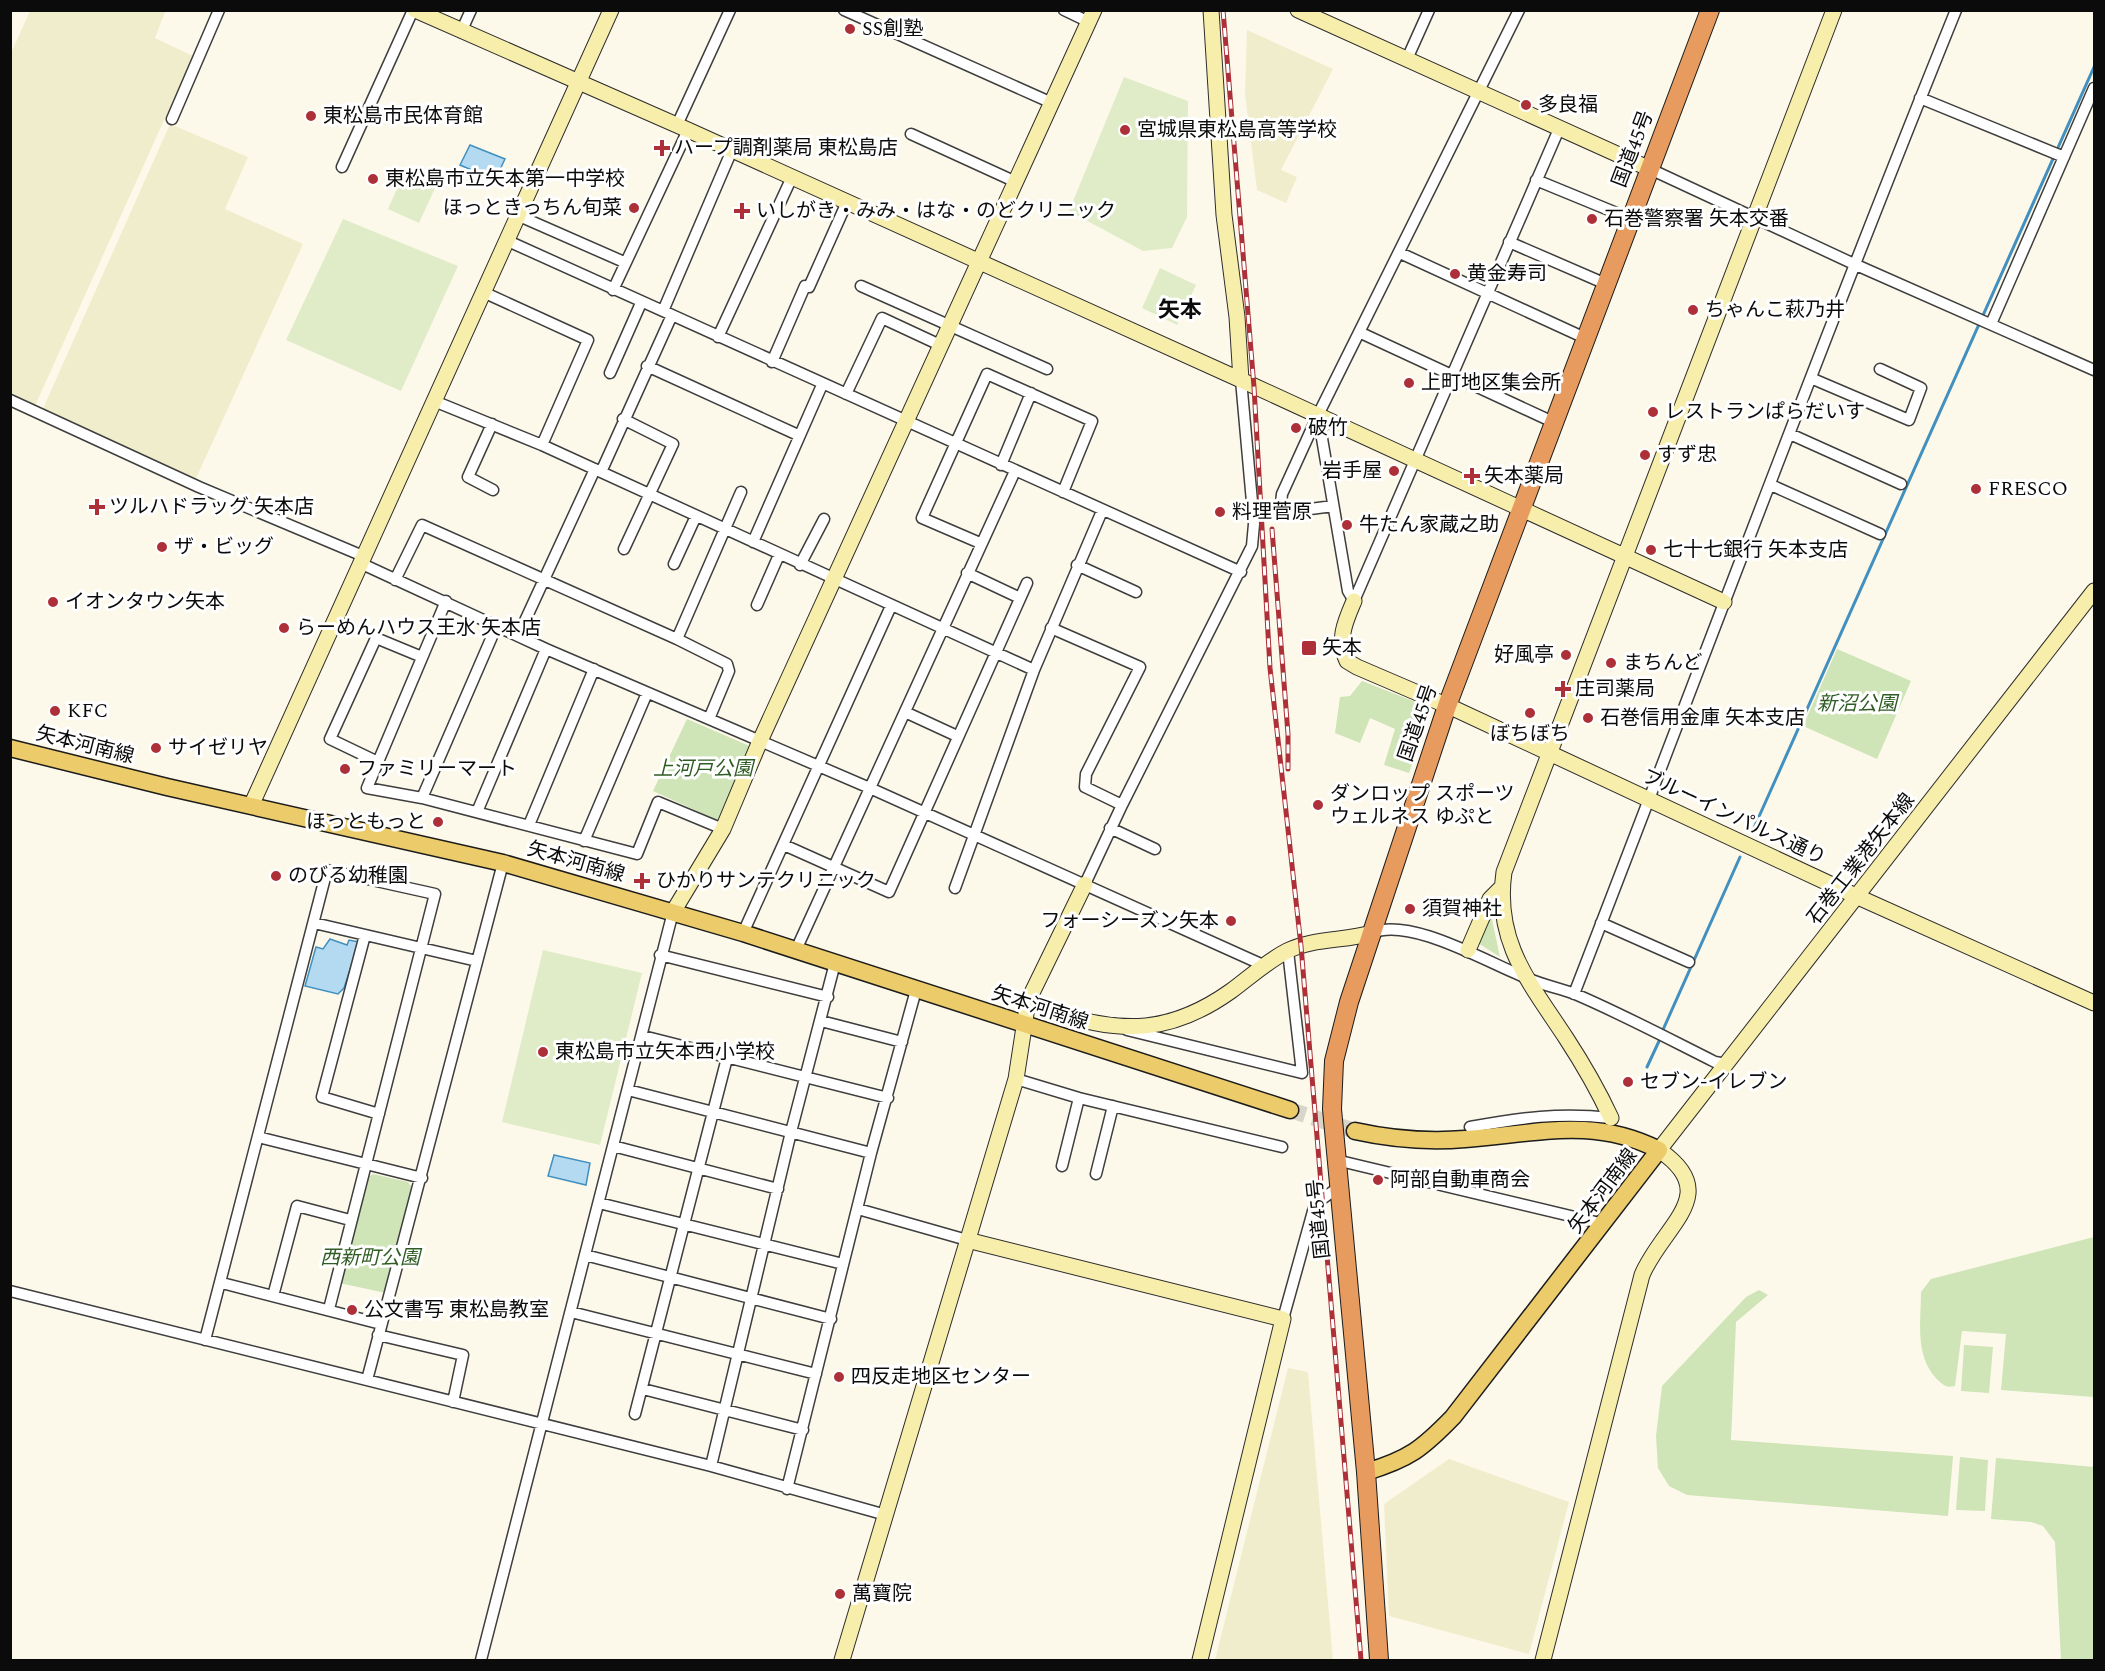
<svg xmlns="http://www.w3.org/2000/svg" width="2105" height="1671" viewBox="0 0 2105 1671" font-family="Spectral,'Noto Sans JP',serif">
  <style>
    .farmland { fill: #f0edcd }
    .green { fill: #cfe4b7 }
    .pitch { fill: #e0ecc8 }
    .water { fill: #b3daf0; stroke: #4190c0; stroke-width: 1.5 }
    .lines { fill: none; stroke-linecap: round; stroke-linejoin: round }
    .stream { stroke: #4190c0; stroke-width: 3 }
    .primary-tunnel { stroke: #d9d5c9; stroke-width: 16; stroke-dasharray: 16 8; stroke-linecap: butt }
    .street-casing { stroke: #3e3e3e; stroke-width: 13 }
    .secondary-casing { stroke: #2d2d2d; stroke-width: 17 }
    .primary-casing { stroke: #1c1c1c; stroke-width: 19 }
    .highway-casing { stroke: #1c1c1c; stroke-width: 20 }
    .street { stroke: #fff; stroke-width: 10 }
    .secondary { stroke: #f8eeab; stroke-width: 15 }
    .primary { stroke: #eccb6b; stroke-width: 16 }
    .highway { stroke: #e79b5e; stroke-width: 18 }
    .rail-casing { stroke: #ad3038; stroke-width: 5 }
    .rail { stroke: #fff; stroke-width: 3; stroke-dasharray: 9; stroke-linecap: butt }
    .poi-dot { fill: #ad3038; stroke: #fff; stroke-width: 2 }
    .labels { text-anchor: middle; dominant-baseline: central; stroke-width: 6; stroke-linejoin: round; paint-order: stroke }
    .poi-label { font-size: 20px; fill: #0b0b0b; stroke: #fff; text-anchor: start }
    .street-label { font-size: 20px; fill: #0b0b0b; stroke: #fff }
    .park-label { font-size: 20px; font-style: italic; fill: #2f5c22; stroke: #fff }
    .quarter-label { font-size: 22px; font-weight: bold; fill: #0b0b0b; stroke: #fff }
  </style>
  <rect width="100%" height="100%" fill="#fdf9ea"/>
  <!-- farmland -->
  <path class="farmland" d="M30,11H161L165,12L155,38L193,56L34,408L11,398V53Z
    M1247,30L1333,69L1281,170L1297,177L1286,203L1257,190L1245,94Z
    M170,124L248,157L225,209L303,244L193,485L41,413Z
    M1288,1368L1308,1372L1333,1660H1215Z
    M1449,1459L1569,1502L1529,1654L1389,1616L1384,1504Z"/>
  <!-- green -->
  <path class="green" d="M1837,649L1911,681L1877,759L1803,726Z
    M1362,681L1426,706L1430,713L1409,773L1384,765L1395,729L1370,718L1360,743L1335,733L1340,697L1350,696Z
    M687,719L752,747L719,821L653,791Z
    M1491,915L1500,957L1478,943Z
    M373,1174L408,1182L413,1189L386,1293L339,1283L366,1178Z
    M2094,1237L2093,1397L2001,1390L2006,1334L1962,1331L1955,1386C1948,1388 1944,1386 1939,1381C1914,1358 1921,1322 1921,1292L1931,1279Z
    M1759,1290L1768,1295L1736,1322L1731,1440L1953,1456L1948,1516L1687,1495L1669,1486L1658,1468L1656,1436L1662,1386L1746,1297Z
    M1964,1345L1993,1347L1989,1393L1961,1391Z
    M1960,1457L1988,1460L1985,1511L1956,1510Z
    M1996,1458L2094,1467V1660H2061L2055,1542L2043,1526L2031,1522L1991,1519Z"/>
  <!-- pitch -->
  <path class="pitch" d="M1124,77L1188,101L1187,217L1172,248L1143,251L1069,211Z
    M404,173L436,186L419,223L388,209Z
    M343,219L458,266L401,391L286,340Z
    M1160,268L1196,285L1177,325L1142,308Z
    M543,950L642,973L600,1145L502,1122Z"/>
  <!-- water -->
  <path class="water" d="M470,145L505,159L495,180L460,165Z
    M330,939L347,945L349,940L359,942L344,988L338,994L305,986L316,947L323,949Z
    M554,1155L590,1163L586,1185L548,1176Z"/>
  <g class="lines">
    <!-- stream -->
    <path class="stream" d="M1753,830L2094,67
      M1662,1032L1740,857
      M1647,1067L1660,1039"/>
    <!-- primary-tunnel -->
    <path class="primary-tunnel" d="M1290,1110L1355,1131"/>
    <defs>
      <path id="street" d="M844,10L1052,103
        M1064,10L1089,22
        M461,32L471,10
        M1407,59L1429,10
        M1920,98L2064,157
        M172,119L219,10
        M677,125L730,10
        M911,134L1016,182
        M342,167L413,10
        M1650,169L1854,264L2094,370
        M1536,180L1631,219
        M517,215L624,262
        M508,241L1241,572
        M1509,242L1606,284
        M1400,253L1585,338
        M861,286L1047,369
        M613,290L688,130
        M483,292L588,340L542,445
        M663,311L732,150
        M1991,324L2094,88
        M1361,333L1553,422
        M718,337L792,177
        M772,362L805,286L809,287L847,202
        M647,366L798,435
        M610,373L641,303
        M1813,379L1909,420L1921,388L1880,369
        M846,394L882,318L940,345
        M10,400L199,487L363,556
        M434,401L542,445L1034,670
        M1318,415L1282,494L1280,513L1333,506
        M623,419L673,444L624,549
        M492,424L468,477L493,490
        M1790,434L1901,484
        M1001,465L1031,393
        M601,472L672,315
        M1771,485L1880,534
        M753,542L822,385
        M980,543L922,518L987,374L1092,421L1063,492
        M360,563L546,649L872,789L1263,965
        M674,564L696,516
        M800,565L824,519
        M1077,565L1136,592
        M967,573L1020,598
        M395,580L422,525L677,639L727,664L729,671L709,719
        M446,601L367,788L422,798L637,854L658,802L723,829
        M1354,601L1348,591L1318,415L1519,10
        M1354,601L1559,129
        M757,605L779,555
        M1051,628L1140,667L1086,774L1085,787L1122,805
        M518,636L595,469
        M677,639L741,492
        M905,712L957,736
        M378,762L330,739L376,638L422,657
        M422,798L497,625
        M477,812L546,649
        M529,825L594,669
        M1110,828L1155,849
        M584,841L647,693
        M784,845L889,892L1027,583
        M1085,884L1122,805L1252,546L1254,524L1241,380
        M955,888L1034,670L1102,511
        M314,923L477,961
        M1601,923L1689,962
        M743,933L891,606
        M1372,933C1410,916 1490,964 1527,978C1542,985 1559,988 1575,994C1622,1014 1669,1039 1715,1062L1726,1064
        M365,935L322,1097L379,1114
        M795,952L1015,471
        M660,955L828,997
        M1574,994C1701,666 1824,336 1956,10
        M821,1021L902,1042
        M1127,1030L1302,1073L1288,951
        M643,1036L888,1098
        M1016,1079L1079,1098L1282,1147
        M628,1090L871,1153
        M1470,1127C1521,1118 1559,1112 1611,1118
        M258,1137L422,1178
        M613,1146L778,1189
        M1336,1160L1604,1224
        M1062,1166L1079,1098
        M1096,1174L1113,1106
        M599,1203L843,1264
        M858,1209L967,1240
        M585,1255L831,1319
        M222,1283L381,1324
        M10,1291L711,1466L886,1515
        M273,1296L297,1206L350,1220
        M571,1312L816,1374
        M1283,1319L1315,1204L1339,1187
        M378,1335L463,1355L453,1402
        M205,1340L327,870L435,894L329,1309
        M367,1380L503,863
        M643,1389L803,1430
        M635,1414L727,1058
        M711,1466L791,1132L835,963
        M787,1489L871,1153L916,990
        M481,1660L673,912"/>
      <path id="secondary" d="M415,10L688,130L1241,380L1724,602
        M1211,10L1224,215L1237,317L1241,380
        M1298,10L1650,169
        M1354,601C1345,622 1337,639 1347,661L1357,667L1455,709L1858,897L2094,1003
        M251,806L611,10
        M673,912L723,829L760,741L1094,10
        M1468,950L1490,899L1501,888
        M1055,1012C1122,1035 1172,1033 1231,991C1250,977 1266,962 1287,951C1313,938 1345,941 1372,933
        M1611,1118C1598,1090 1583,1064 1566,1038C1530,983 1494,942 1504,872L1834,10
        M967,1240L1283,1319L1200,1660
        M842,1660L1016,1079L1028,1001L1085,884
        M1543,1660L1642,1275C1663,1225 1724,1194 1659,1150L2094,591"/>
      <path id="primary" d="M10,748L167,787L503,863L743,933L1290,1110
        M1355,1131C1391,1139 1428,1142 1465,1139C1536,1134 1592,1116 1659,1150L1453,1417C1422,1449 1409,1459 1366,1472"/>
      <path id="highway" d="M1379,1660L1366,1472L1332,1109L1334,1061L1349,1002L1447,706L1710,10"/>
    </defs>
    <!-- street casing -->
    <use href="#street" class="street-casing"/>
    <!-- secondary casing -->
    <use href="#secondary" class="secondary-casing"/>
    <!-- primary casing -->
    <use href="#primary" class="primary-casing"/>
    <!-- highway casing -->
    <use href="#highway" class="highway-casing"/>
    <!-- street -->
    <use href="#street" class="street"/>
    <!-- secondary -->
    <use href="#secondary" class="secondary"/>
    <!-- primary -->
    <use href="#primary" class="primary"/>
    <!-- highway -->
    <use href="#highway" class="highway"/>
    <defs>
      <path id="rail" d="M1223,10L1254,387L1270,668L1301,946L1361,1660
        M1272,529L1288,734V769"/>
    </defs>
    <!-- rail casing -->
    <use href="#rail" class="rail-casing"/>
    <!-- rail -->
    <use href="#rail" class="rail"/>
  </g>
  <!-- markers -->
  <g class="poi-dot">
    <circle cx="850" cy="29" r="6"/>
    <circle cx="1526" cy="105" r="6"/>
    <circle cx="311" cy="116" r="6"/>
    <circle cx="1125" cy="130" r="6"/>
    <path d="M659 139h6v6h6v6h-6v6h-6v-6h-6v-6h6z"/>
    <circle cx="373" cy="179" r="6"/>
    <circle cx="634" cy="208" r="6"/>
    <path d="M739 202h6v6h6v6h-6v6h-6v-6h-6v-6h6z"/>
    <circle cx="1592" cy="219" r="6"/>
    <circle cx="1455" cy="274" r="6"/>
    <circle cx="1693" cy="310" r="6"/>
    <circle cx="1409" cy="383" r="6"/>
    <circle cx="1653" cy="412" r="6"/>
    <circle cx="1296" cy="428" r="6"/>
    <circle cx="1645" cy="455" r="6"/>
    <circle cx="1394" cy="471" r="6"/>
    <path d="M1469 467h6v6h6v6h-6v6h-6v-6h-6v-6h6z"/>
    <circle cx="1976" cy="489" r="6"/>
    <path d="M94 498h6v6h6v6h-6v6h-6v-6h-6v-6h6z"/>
    <circle cx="1220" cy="512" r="6"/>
    <circle cx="1347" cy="525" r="6"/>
    <circle cx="162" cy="547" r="6"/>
    <circle cx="1651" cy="550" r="6"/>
    <circle cx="53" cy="602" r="6"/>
    <circle cx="284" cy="628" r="6"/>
    <rect x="1301" y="640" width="16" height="16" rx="3"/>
    <circle cx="1566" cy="655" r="6"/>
    <circle cx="1611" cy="663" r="6"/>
    <path d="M1560 680h6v6h6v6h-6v6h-6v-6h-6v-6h6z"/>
    <circle cx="55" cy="711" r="6"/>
    <circle cx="1530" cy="713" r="6"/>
    <circle cx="1588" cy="718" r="6"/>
    <circle cx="156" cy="748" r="6"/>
    <circle cx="345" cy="769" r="6"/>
    <circle cx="1318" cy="805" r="6"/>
    <circle cx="438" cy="822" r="6"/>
    <circle cx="276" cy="876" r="6"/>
    <path d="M639 872h6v6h6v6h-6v6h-6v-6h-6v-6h6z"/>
    <circle cx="1410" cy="909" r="6"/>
    <circle cx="1231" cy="921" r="6"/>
    <circle cx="543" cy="1052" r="6"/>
    <circle cx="1628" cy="1082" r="6"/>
    <circle cx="1378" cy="1180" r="6"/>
    <circle cx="352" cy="1310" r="6"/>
    <circle cx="839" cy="1377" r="6"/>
    <circle cx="840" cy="1594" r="6"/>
  </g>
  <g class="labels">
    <!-- poi labels -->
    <g class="poi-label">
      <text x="862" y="29">SS創塾</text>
      <text x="1538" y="105">多良福</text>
      <text x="323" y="116">東松島市民体育館</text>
      <text x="1137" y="130">宮城県東松島高等学校</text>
      <text x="674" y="148">ハープ調剤薬局 東松島店</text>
      <text x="385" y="179">東松島市立矢本第一中学校</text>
      <text x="622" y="208" text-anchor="end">ほっときっちん旬菜</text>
      <text x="756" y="211">いしがき・みみ・はな・のどクリニック</text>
      <text x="1604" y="219">石巻警察署 矢本交番</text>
      <text x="1467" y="274">黄金寿司</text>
      <text x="1705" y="310">ちゃんこ萩乃井</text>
      <text x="1421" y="383">上町地区集会所</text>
      <text x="1665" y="412">レストランぱらだいす</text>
      <text x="1308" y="428">破竹</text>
      <text x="1657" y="455">すず忠</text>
      <text x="1382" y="471" text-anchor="end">岩手屋</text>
      <text x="1484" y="476">矢本薬局</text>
      <text x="1988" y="489">FRESCO</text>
      <text x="109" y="507">ツルハドラッグ 矢本店</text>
      <text x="1232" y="512">料理菅原</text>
      <text x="1359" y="525">牛たん家蔵之助</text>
      <text x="174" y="547">ザ・ビッグ</text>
      <text x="1663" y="550">七十七銀行 矢本支店</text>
      <text x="65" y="602">イオンタウン矢本</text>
      <text x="296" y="628">らーめんハウス王水 矢本店</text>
      <text x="1322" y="648">矢本</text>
      <text x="1554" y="655" text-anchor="end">好風亭</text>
      <text x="1623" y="663">まちんど</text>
      <text x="1575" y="689">庄司薬局</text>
      <text x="67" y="711">KFC</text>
      <text x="1600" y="718">石巻信用金庫 矢本支店</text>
      <text x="1530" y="734" text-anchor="middle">ぼちぼち</text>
      <text x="168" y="748">サイゼリヤ</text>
      <text x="357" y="769">ファミリーマート</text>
      <text x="1330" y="794">ダンロップ スポーツ<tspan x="1330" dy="23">ウェルネス ゆぷと</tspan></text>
      <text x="426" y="822" text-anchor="end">ほっともっと</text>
      <text x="288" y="876">のびる幼稚園</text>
      <text x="656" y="881">ひかりサンテクリニック</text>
      <text x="1422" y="909">須賀神社</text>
      <text x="1219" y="921" text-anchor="end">フォーシーズン矢本</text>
      <text x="555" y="1052">東松島市立矢本西小学校</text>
      <text x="1640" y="1082">セブン-イレブン</text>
      <text x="1390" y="1180">阿部自動車商会</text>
      <text x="364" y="1310">公文書写 東松島教室</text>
      <text x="851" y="1377">四反走地区センター</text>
      <text x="852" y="1594">萬寶院</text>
    </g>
    <!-- street labels -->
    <g class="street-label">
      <text transform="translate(1633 149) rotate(-69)">国道45号</text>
      <text transform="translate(1418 723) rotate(-71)">国道45号</text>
      <text transform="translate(85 745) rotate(14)">矢本河南線</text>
      <text transform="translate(1734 817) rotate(25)">ブルーインパルス通り</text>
      <text transform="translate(1861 859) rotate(-52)">石巻工業港矢本線</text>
      <text transform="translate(576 862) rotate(16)">矢本河南線</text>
      <text transform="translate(1040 1008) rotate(18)">矢本河南線</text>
      <text transform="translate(1603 1191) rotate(-53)">矢本河南線</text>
      <text transform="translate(1319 1219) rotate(-96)">国道45号</text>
    </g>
    <!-- park labels -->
    <g class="park-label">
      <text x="1857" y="704">新沼公園</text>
      <text x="703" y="769">上河戸公園</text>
      <text x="370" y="1258">西新町公園</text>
    </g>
    <!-- quarter labels -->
    <g class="quarter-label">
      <text x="1180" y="310">矢本</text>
    </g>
  </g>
  <!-- border -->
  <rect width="2105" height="1671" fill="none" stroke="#0b0b0b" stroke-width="24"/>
</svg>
